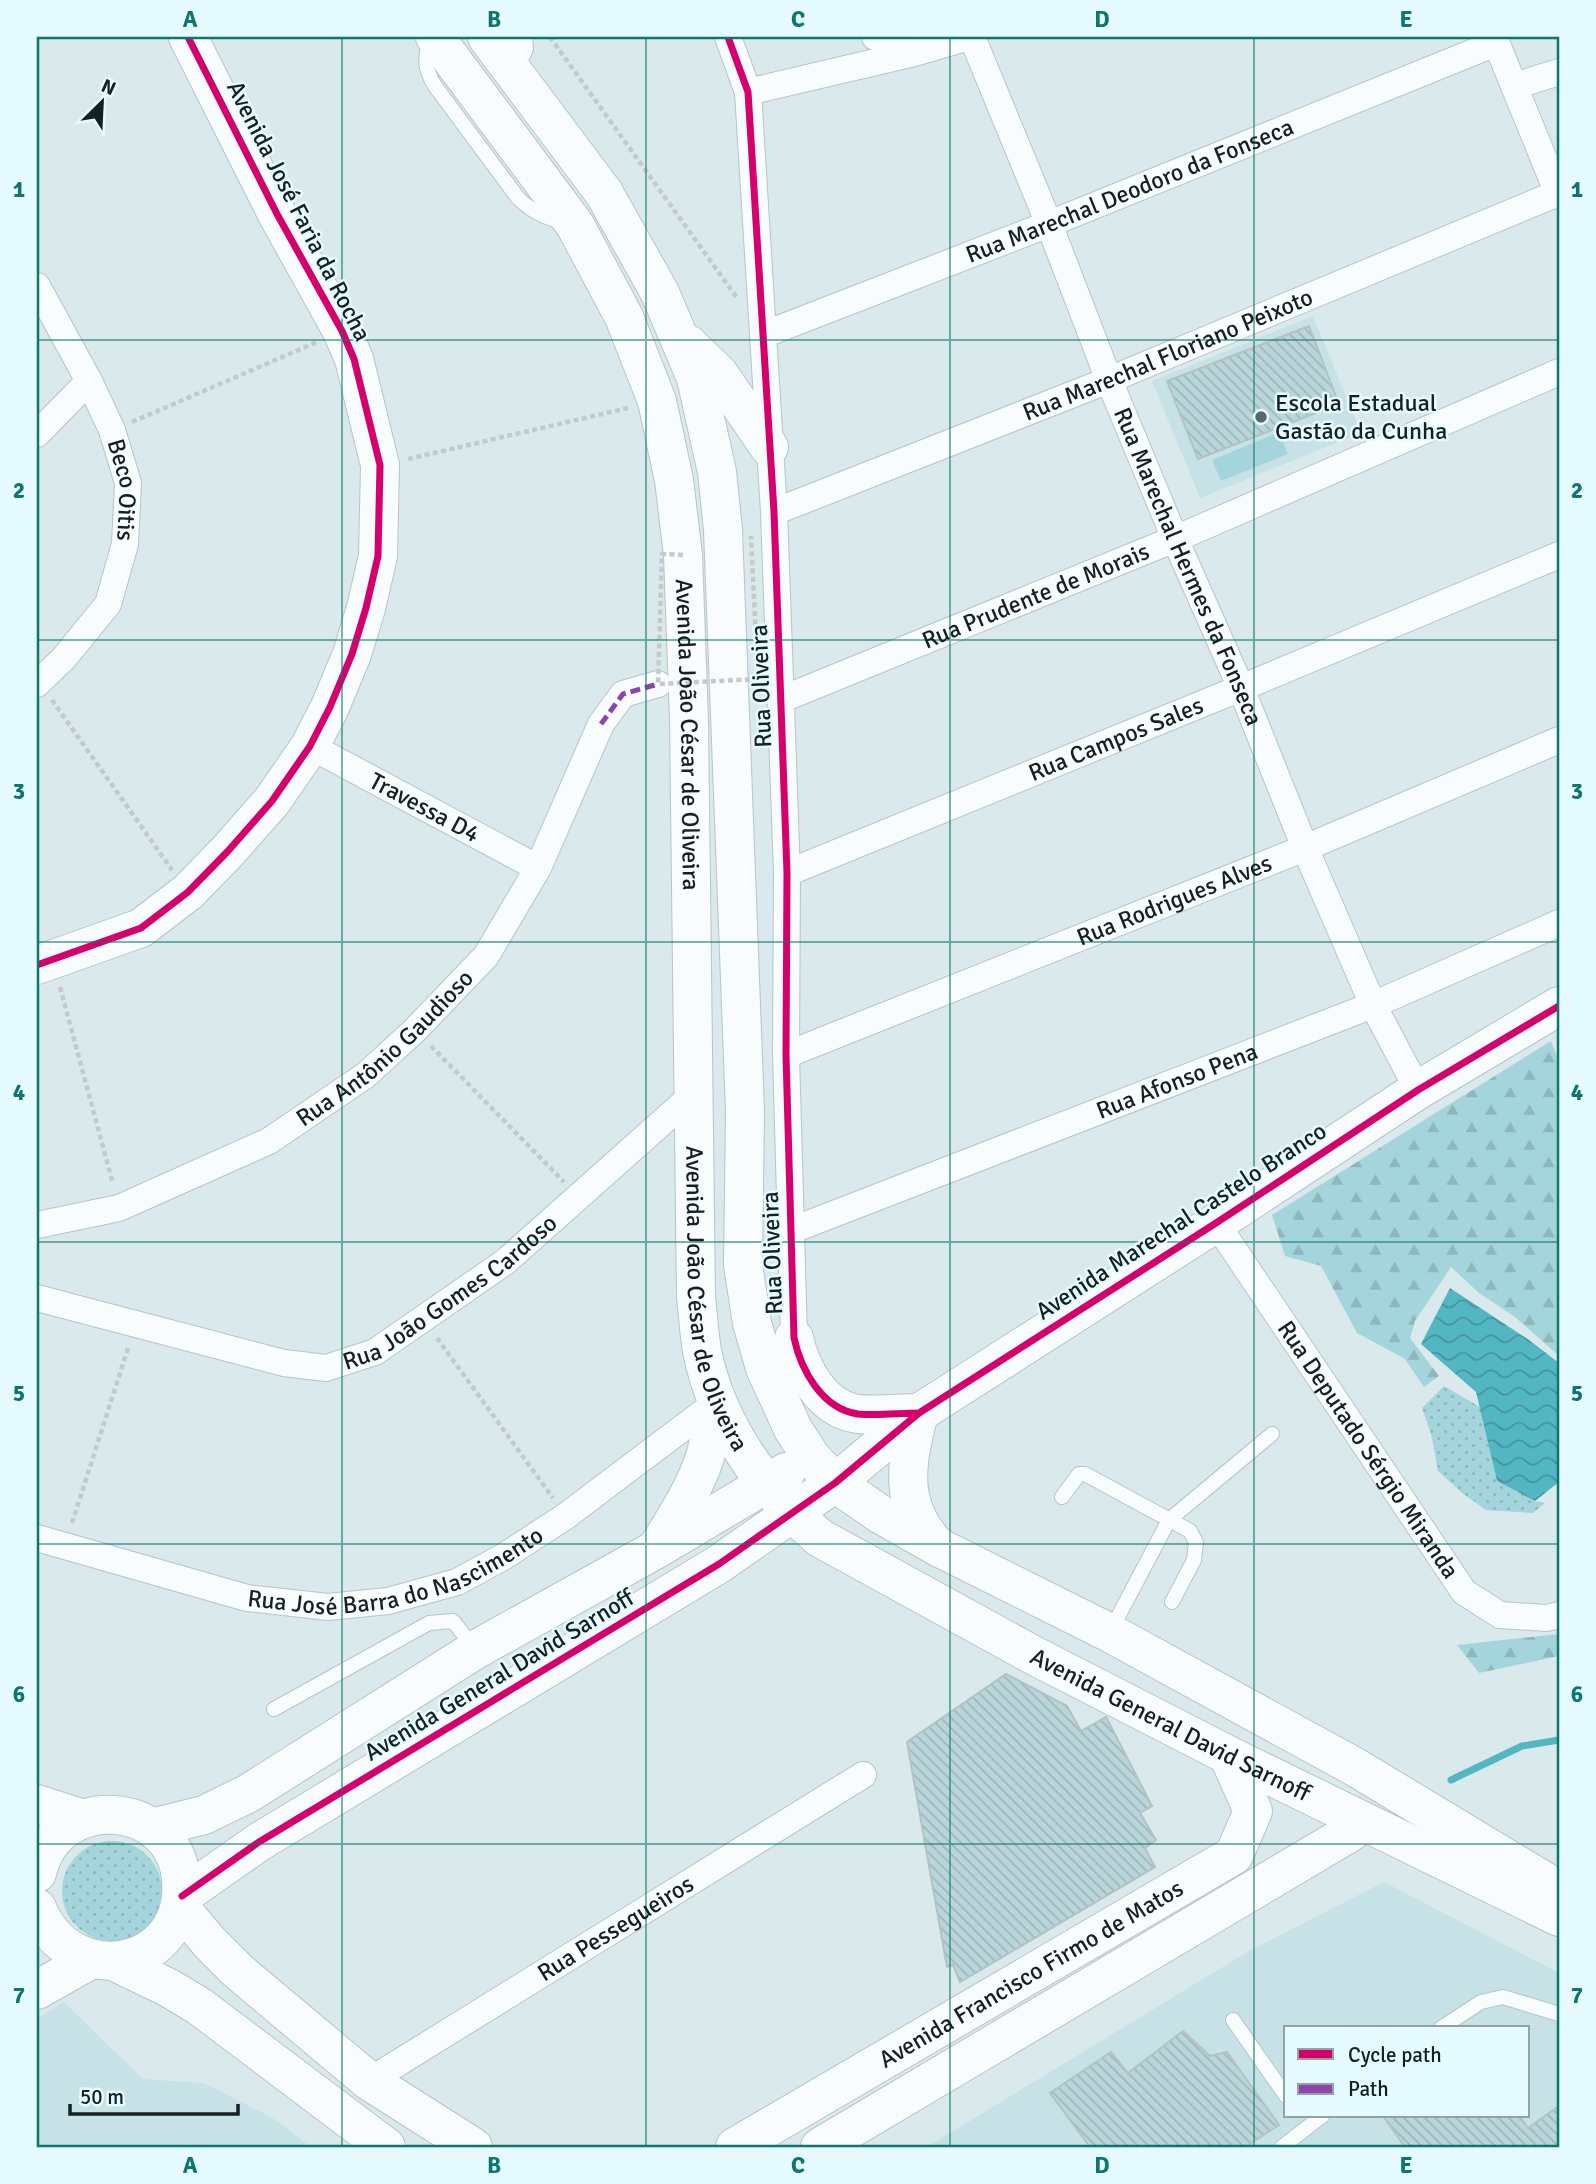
<svg xmlns="http://www.w3.org/2000/svg" width="1596" height="2184" viewBox="0 0 1596 2184" font-family="Signika,sans-serif">
  <style>
    .built { fill: #c7e2e6; fill-rule: evenodd }
    .green { fill: url(#green-dots) }
    .forest { fill: url(#forest-firs) }
    .pitch { fill: #a5d5dc }
    .water { fill: url(#water-waves) }
    .lines { fill: none; stroke-linecap: round; stroke-linejoin: round }
    .stream { stroke: #53b7c3; stroke-width: 7 }
    .building { fill: url(#building-back-hatch); stroke: #b5c1c3; stroke-width: 2 }
    .lane-casing { stroke: #b8c4c6; stroke-width: 16 }
    .street-casing { stroke: #b8c4c6; stroke-width: 28 }
    .secondary-casing { stroke: #b8c4c6; stroke-width: 40 }
    .path { stroke: #c4c9c9; stroke-width: 4.5; stroke-dasharray: 5 3.5; stroke-linecap: butt }
    .lane { stroke: #f9fcfc; stroke-width: 14 }
    .street { stroke: #f9fcfc; stroke-width: 26 }
    .secondary { stroke: #f9fcfc; stroke-width: 38 }
    .path-bridge { stroke: #c4c9c9; stroke-width: 4.5; stroke-dasharray: 5 3.5; stroke-linecap: butt }
    .quiet { stroke: #8e44ad; stroke-width: 5; stroke-dasharray: 10 5; stroke-linecap: butt }
    .cycleway-casing { stroke: #e5fbff; stroke-width: 11 }
    .cycleway { stroke: #d6006c; stroke-width: 7 }
    .grid { fill: none; stroke: #0f766e; stroke-width: 2; stroke-opacity: 0.55 }
    .poi-dot { fill: #5a6668; stroke: #e5fbff; stroke-width: 2.5 }
    .labels { text-anchor: middle; dominant-baseline: central; stroke-width: 5; stroke-linejoin: round; paint-order: stroke }
    .street-label { font-size: 24px; fill: #152021; stroke: #e5fbff }
    .poi-label { font-size: 24px; fill: #152021; stroke: #e5fbff; text-anchor: start }
    .neatline { fill: none; stroke: #0f766e; stroke-width: 2.5 }
    .grid-label { font-size: 23px; text-anchor: middle; font-weight: bold; fill: #0f766e }
  </style>
  <defs>
    <pattern id="green-dots" width="8" height="8" patternUnits="userSpaceOnUse" patternTransform="scale(1.75)"><rect width="8" height="8" fill="#a5d5dc"/><path d="M2 2h.1M6 6h.1" fill="none" stroke="#8db7bc" stroke-width="1.8" stroke-linecap="round"/></pattern>
    <pattern id="forest-firs" width="22" height="20" patternUnits="userSpaceOnUse" patternTransform="scale(1.75)"><rect width="22" height="20" fill="#a5d5dc"/><path d="M5 1l3.5 6h-7zM16 11l3.5 6h-7z" fill="#8db7bc"/></pattern>
    <pattern id="water-waves" width="16" height="10" patternUnits="userSpaceOnUse" patternTransform="scale(1.75)"><rect width="16" height="10" fill="#53b7c3"/><path d="M0 5q4-4 8 0t8 0" fill="none" stroke="#44949e"/></pattern>
    <pattern id="building-back-hatch" width="6" height="6" patternUnits="userSpaceOnUse" patternTransform="scale(1.75)"><rect width="6" height="6" fill="#b9d6db"/><path d="M-1 5l2 2M0 0l6 6M5-1l2 2" fill="none" stroke="#9eb7bc"/></pattern>
  </defs>
  <rect width="100%" height="100%" fill="#dae9ec"/>
  <!-- built -->
  <path class="built" d="M1313,316L1361,433L1200,498L1152,381Z
    M1384,1882L1559,1973V2147H927L1249,1951ZM1286,2028H1528V2116H1286Z
    M64,2002L143,2079L204,2083L271,2117L311,2147H37V2019Z"/>
  <!-- green -->
  <path class="green" d="M1444,1386L1480,1407L1497,1481L1535,1501L1545,1503L1533,1513L1486,1510L1462,1493L1438,1471L1431,1434L1422,1408Z
    M62 1891a50 50 0 1 1 100 0a50 50 0 1 1-100 0Z"/>
  <!-- forest -->
  <path class="forest" d="M1551,1041L1559,1062V1356L1515,1317L1479,1293L1451,1267L1415,1321L1410,1338L1439,1376L1424,1387L1405,1359L1357,1333L1321,1266L1285,1256L1272,1215Z
    M1559,1634V1656L1479,1673L1457,1645Z"/>
  <!-- pitch -->
  <path class="pitch" d="M1279,432L1288,454L1221,481L1212,460Z"/>
  <!-- water -->
  <path class="water" d="M1450,1288L1529,1340L1559,1363V1482L1535,1501L1497,1481L1476,1392L1421,1344Z"/>
  <g class="lines">
    <!-- stream -->
    <path class="stream" d="M1451,1780L1522,1746L1559,1740"/>
  </g>
  <!-- building -->
  <path class="building" d="M1309,326L1339,404L1198,459L1167,381Z
    M1006,1674L1067,1706L1081,1731L1106,1717L1152,1806L1140,1813L1156,1840L1145,1848L1155,1867L960,1982L953,1965L947,1967L907,1742Z
    M1183,2031L1210,2056L1227,2052L1279,2125L1245,2147H1090L1050,2093L1111,2052L1128,2073Z
    M1559,2106V2147H1405L1383,2116H1520L1528,2128Z"/>
  <g class="lines">
    <defs>
      <path id="lane" d="M431,38C424,58 424,68 435,86L518,198C531,211 544,217 562,222
        M1062,1497L1079,1474H1085L1190,1531L1196,1542L1194,1560L1172,1602
        M1110,1632L1169,1520L1272,1434
        M274,1709L429,1623L453,1621L475,1649
        M1233,2020L1286,2096
        M1441,2028L1481,2002L1503,1997L1559,2014
        M1282,2147L1322,2116"/>
      <g id="street">
        <path d="M728,37L748,92L774,512L787,873L786,1055L794,1338"/>
        <path d="M875,37L914,53"/>
        <path id="s1" d="M972,37L1049,224L1109,380L1175,539L1241,688L1305,848L1373,1005L1418,1090"/>
        <path d="M1494,37L1559,196"/>
        <path d="M510,68L520,48L519,37"/>
        <path d="M1514,86L1559,72"/>
        <path d="M748,92L914,53L969,37"/>
        <path id="s2" d="M37,286L89,381L112,430L128,483L125,544L108,604L64,658L37,684"/>
        <path id="s3" d="M763,335L1049,224L1496,43"/>
        <path d="M37,434L89,381"/>
        <path id="s4" d="M774,512L1109,380L1558,193"/>
        <path id="s5" d="M780,700L1175,539L1559,372"/>
        <path id="s6" d="M310,746L538,868"/>
        <path id="s7" d="M787,873L1241,688L1559,555"/>
        <path id="s8" d="M786,1055L1305,848L1559,740"/>
        <path id="s9" d="M1216,1223L1464,1592L1500,1615L1547,1618L1559,1615"/>
        <path id="s10" d="M37,1225L119,1208L269,1141L366,1075L415,1030L486,956L538,868L601,724L623,694L658,684"/>
        <path id="s11" d="M790,1231L1373,1005L1559,923"/>
        <path id="s12" d="M37,1298L284,1363L326,1368L375,1352L505,1262L695,1093"/>
        <path id="s13" d="M37,1538L247,1598L328,1607L388,1601L457,1582L503,1557L566,1516L717,1402"/>
        <path id="s14" d="M369,2081L863,1775"/>
      </g>
      <g id="secondary">
        <path id="s15" d="M435,37L575,225L624,317L657,401L674,480L683,555L689,720L696,1297C698,1315 699,1333 702,1351C717,1425 763,1490 820,1538L1033,1655L1228,1755L1559,1917"/>
        <path d="M487,37L604,193L660,293L696,378L717,472L723,530L745,1111L743,1265L752,1323L765,1368L793,1429L811,1457L835,1483L880,1514L938,1547L1110,1633L1355,1767L1559,1890"/>
        <path d="M688,344L719,374L769,447"/>
        <path d="M37,965L141,928L188,892L228,851L272,801L310,746L330,707L352,654L366,608L378,556L380,465L354,359L342,331L277,214L188,37"/>
        <path d="M794,1338C801,1370 822,1409 858,1414C878,1416 899,1413 919,1413"/>
        <path d="M919,1413C906,1464 898,1504 936,1545"/>
        <path d="M659,1545C676,1517 695,1488 705,1457C710,1439 713,1420 717,1402"/>
        <path d="M37,1804L81,1818"/>
        <path d="M152,1828L204,1815L249,1793L475,1650L655,1550L786,1472"/>
        <path d="M37,1873C56,1790 174,1799 181,1879C189,1969 72,1993 37,1908"/>
        <path d="M182,1896L259,1842L719,1564L835,1483L919,1413L1216,1223L1418,1090L1559,1006"/>
        <path d="M180,1907L209,1942L238,1971L369,2081L473,2147"/>
        <path d="M113,1961L169,1988L199,2006L386,2147"/>
        <path d="M37,1990L90,1960"/>
        <path id="s16" d="M735,2147L1234,1855L1253,1811L1228,1755"/>
        <path d="M820,2147L1351,1832"/>
      </g>
    </defs>
    <!-- lane casing -->
    <use href="#lane" class="lane-casing"/>
    <!-- street casing -->
    <use href="#street" class="street-casing"/>
    <!-- secondary casing -->
    <use href="#secondary" class="secondary-casing"/>
    <!-- path -->
    <path class="path" d="M550,37L737,298
      M132,422L317,342
      M408,459L628,408
      M52,700L172,870
      M60,987L113,1184
      M431,1046L564,1182
      M437,1338L553,1498
      M72,1523L129,1345"/>
    <!-- lane -->
    <use href="#lane" class="lane"/>
    <!-- street -->
    <use href="#street" class="street"/>
    <!-- secondary -->
    <use href="#secondary" class="secondary"/>
    <!-- path-bridge -->
    <path class="path-bridge" d="M683,555L662,554L658,684L758,679L751,536"/>
    <!-- quiet -->
    <path class="quiet" d="M601,724L623,694L658,684"/>
    <defs>
      <path id="cycleway" d="M728,37L748,92L774,512L787,873L786,1055L794,1338C801,1370 822,1409 858,1414C878,1416 899,1413 919,1413
        M37,965L141,928L188,892L228,851L272,801L310,746L330,707L352,654L366,608L378,556L380,465L354,359L342,331L277,214L188,37
        M182,1896L259,1842L719,1564L835,1483L919,1413L1216,1223L1418,1090L1559,1006"/>
    </defs>
    <!-- cycleway casing -->
    <use href="#cycleway" class="cycleway-casing"/>
    <!-- cycleway -->
    <use href="#cycleway" class="cycleway"/>
  </g>
  <!-- grid -->
  <path class="grid" d="M342,37V2147M646,37V2147M950,37V2147M1254,37V2147M37,340H1559M37,640H1559M37,942H1559M37,1242H1559M37,1544H1559M37,1844H1559"/>
  <!-- markers -->
  <circle class="poi-dot" cx="1261" cy="417" r="7"/>
  <g class="labels">
    <!-- street labels -->
    <g class="street-label">
      <text stroke="none"><textPath href="#s3" startOffset="394">Rua Marechal Deodoro da Fonseca</textPath></text>
      <text transform="translate(299 211) rotate(63)">Avenida José Faria da Rocha</text>
      <text stroke="none"><textPath href="#s4" startOffset="424">Rua Marechal Floriano Peixoto</textPath></text>
      <text stroke="none"><textPath href="#s2" startOffset="224">Beco Oitis</textPath></text>
      <text stroke="none"><textPath href="#s1" startOffset="572">Rua Marechal Hermes da Fonseca</textPath></text>
      <text stroke="none"><textPath href="#s5" startOffset="276">Rua Prudente de Morais</textPath></text>
      <text transform="translate(761 686) rotate(-92)">Rua Oliveira</text>
      <text stroke="none"><textPath href="#s15" startOffset="765">Avenida João César de Oliveira</textPath></text>
      <text stroke="none"><textPath href="#s7" startOffset="355">Rua Campos Sales</textPath></text>
      <text stroke="none"><textPath href="#s6" startOffset="130">Travessa D4</textPath></text>
      <text stroke="none"><textPath href="#s8" startOffset="418">Rua Rodrigues Alves</textPath></text>
      <text stroke="none"><textPath href="#s10" startOffset="397">Rua Antônio Gaudioso</textPath></text>
      <text stroke="none"><textPath href="#s11" startOffset="415">Rua Afonso Pena</textPath></text>
      <text transform="translate(1181 1221) rotate(-33)">Avenida Marechal Castelo Branco</text>
      <text transform="translate(772 1253) rotate(-92)">Rua Oliveira</text>
      <text stroke="none"><textPath href="#s12" startOffset="444">Rua João Gomes Cardoso</textPath></text>
      <text stroke="none"><textPath href="#s15" startOffset="1332">Avenida João César de Oliveira</textPath></text>
      <text stroke="none"><textPath href="#s9" startOffset="273">Rua Deputado Sérgio Miranda</textPath></text>
      <text stroke="none"><textPath href="#s13" startOffset="374">Rua José Barra do Nascimento</textPath></text>
      <text transform="translate(499 1675) rotate(-31)">Avenida General David Sarnoff</text>
      <text stroke="none"><textPath href="#s15" startOffset="2004">Avenida General David Sarnoff</textPath></text>
      <text stroke="none"><textPath href="#s14" startOffset="290">Rua Pessegueiros</textPath></text>
      <text stroke="none"><textPath href="#s16" startOffset="343">Avenida Francisco Firmo de Matos</textPath></text>
    </g>
    <!-- poi labels -->
    <g class="poi-label">
      <text x="1275" y="403">Escola Estadual<tspan x="1275" dy="28">Gastão da Cunha</tspan></text>
    </g>
  </g>
  <!-- border -->
  <rect width="1596" height="2184" fill="none" stroke="#e5fbff" stroke-width="77"/>
  <!-- legend -->
  <rect x="1284" y="2026" width="245" height="91" fill="#e5fbff" stroke="#92a3a6" stroke-width="2"/>
  <rect x="1298" y="2049" width="35" height="10" fill="#d6006c" stroke="#92a3a6" stroke-width="2"/>
  <text x="1348" y="2062" font-size="21" fill="#152021">Cycle path</text>
  <rect x="1298" y="2084" width="35" height="10" fill="#8e44ad" stroke="#92a3a6" stroke-width="2"/>
  <text x="1348" y="2096" font-size="21" fill="#152021">Path</text>
  <!-- north arrow -->
  <g transform="translate(102 102) rotate(24)" stroke="#e5fbff" stroke-width="5" paint-order="stroke">
  <path d="M0-5L12 26L0 18L-12 26Z" fill="#152021"/>
  <text y="-10" font-size="19" font-weight="bold" text-anchor="middle" fill="#152021">N</text>
  </g>
  <!-- scale -->
  <path d="M70 2104v10h168v-10" fill="none" stroke="#152021" stroke-width="3.5"/>
  <text x="80" y="2104" font-size="21" fill="#152021" stroke="#e5fbff" stroke-width="5" paint-order="stroke">50 m</text>
  <rect x="38" y="38" width="1520" height="2108" class="neatline"/>
  <g class="grid-label">
    <text x="190" y="27">A</text>
    <text x="494" y="27">B</text>
    <text x="798" y="27">C</text>
    <text x="1102" y="27">D</text>
    <text x="1406" y="27">E</text>
    <text x="19" y="197">1</text>
    <text x="1577" y="197">1</text>
    <text x="19" y="498">2</text>
    <text x="1577" y="498">2</text>
    <text x="19" y="799">3</text>
    <text x="1577" y="799">3</text>
    <text x="19" y="1100">4</text>
    <text x="1577" y="1100">4</text>
    <text x="19" y="1401">5</text>
    <text x="1577" y="1401">5</text>
    <text x="19" y="1702">6</text>
    <text x="1577" y="1702">6</text>
    <text x="19" y="2003">7</text>
    <text x="1577" y="2003">7</text>
    <text x="190" y="2173">A</text>
    <text x="494" y="2173">B</text>
    <text x="798" y="2173">C</text>
    <text x="1102" y="2173">D</text>
    <text x="1406" y="2173">E</text>
  </g>
</svg>
